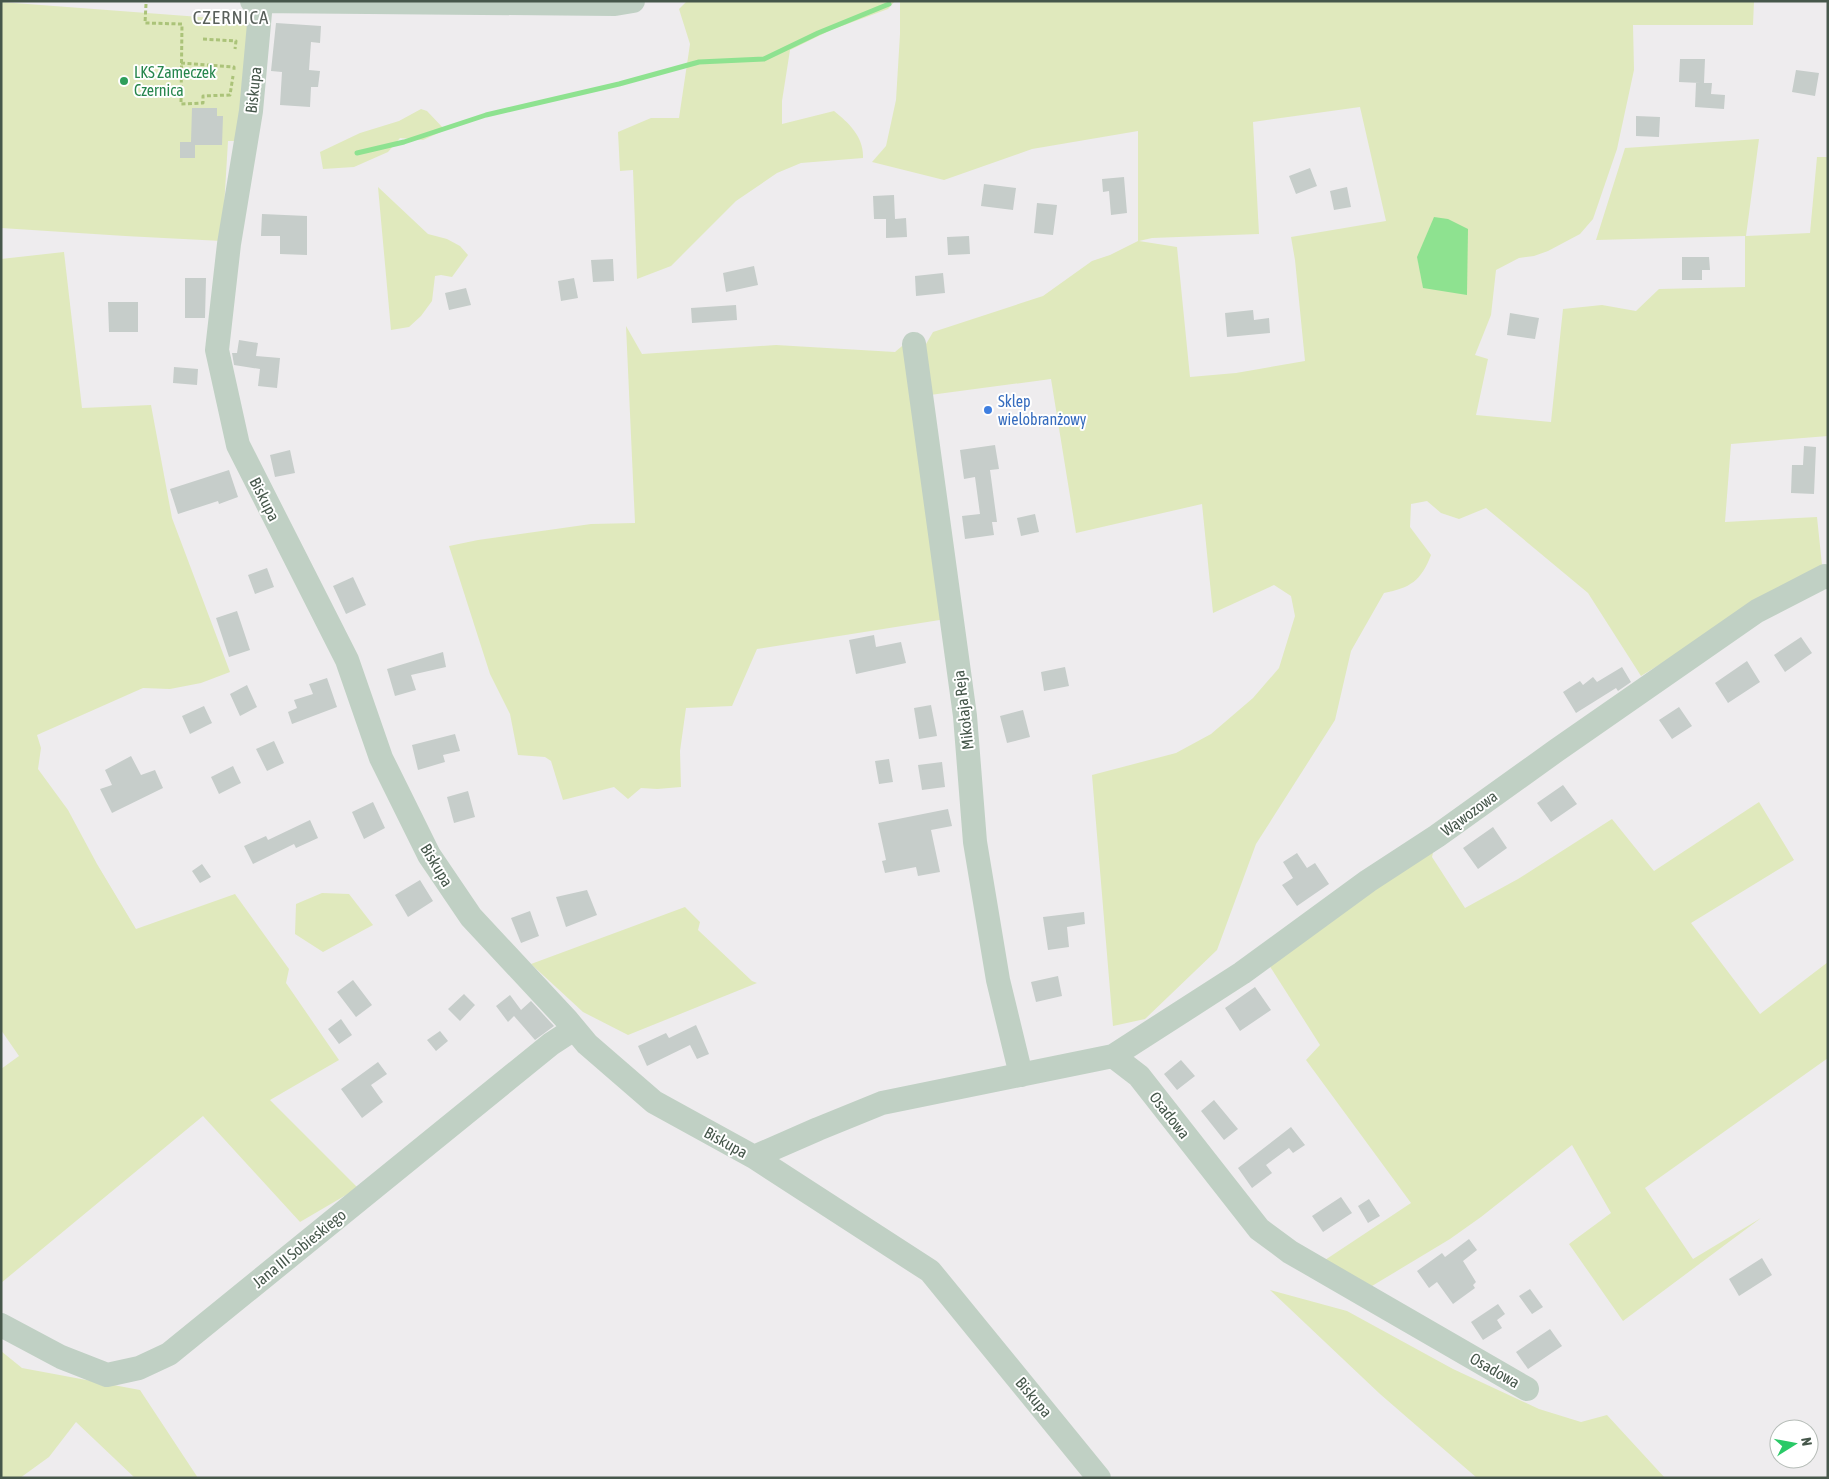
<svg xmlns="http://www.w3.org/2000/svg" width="1829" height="1479" viewBox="0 0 1829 1479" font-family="'Asap Condensed',sans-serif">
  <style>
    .green { fill: #e0e9bd; fill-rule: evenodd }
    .water { fill: #8ee290 }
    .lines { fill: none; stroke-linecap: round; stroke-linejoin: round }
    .stream { stroke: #8ee290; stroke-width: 5 }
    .building { fill: #c6cdca }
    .path { stroke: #abc379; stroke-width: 3; stroke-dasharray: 4 2.5; stroke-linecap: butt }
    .minor { stroke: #c0d0c4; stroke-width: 24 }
    .leisure-dot { fill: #2e9e5b; stroke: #fff; stroke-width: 2 }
    .shop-dot { fill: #3f7fe0; stroke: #fff; stroke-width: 2 }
    .labels { text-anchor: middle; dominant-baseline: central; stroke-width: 4; stroke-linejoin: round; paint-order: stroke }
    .leisure-label { font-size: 16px; fill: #27864d; stroke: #fff; text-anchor: start }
    .street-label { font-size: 16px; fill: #46574b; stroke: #fff }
    .shop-label { font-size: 16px; fill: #366cbe; stroke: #fff; text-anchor: start }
    .quarter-label { font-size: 19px; letter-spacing: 1px; fill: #59605b; stroke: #fff }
  </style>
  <rect width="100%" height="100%" fill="#eeecee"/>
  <!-- green -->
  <path class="green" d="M687,1H895L888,9L831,30L790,50L782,101V124L834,111C849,123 864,137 863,158L801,163L777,173L736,201L671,266L637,279L633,170L620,171L618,132L651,118H679L690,44L679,9Z
    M900,1H1754L1753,25H1633L1634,70L1617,149L1593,219L1580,234L1548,251L1534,256L1519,258L1496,270L1491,315L1475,355L1488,359L1476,415L1551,422L1563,309L1602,305L1636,311L1659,289L1745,287V236L1596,240L1625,148L1759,139L1746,236L1810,233L1817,157H1828V436L1731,444L1725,522L1817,517L1822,565L1641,676L1588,593L1486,508L1459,519L1441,513L1427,501L1411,504L1410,527L1431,555C1421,581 1410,588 1384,593L1351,651L1335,720L1256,844L1217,950L1145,1019L1113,1026L1092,775L1176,753L1211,734L1253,698L1279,668L1295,616L1291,596L1274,585L1213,613L1202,504L1076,533L1051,379L930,395L922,351L933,332L1043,296L1092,261L1110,255L1138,241V131L1032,149L944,180L872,162L886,146L896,100L900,34ZM1360,107L1386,221L1291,237L1295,260L1305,361L1236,373L1190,377L1177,247L1139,241L1152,238L1259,234L1253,122Z
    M1,2L253,21L240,141H228L222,241L125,236L1,228Z
    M421,109L427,111L445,130L423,140L400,138L388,152L354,167L323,169L320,152L360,133L399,121Z
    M378,187L428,234L447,239L460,246L468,255L452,277L441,275L435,276L432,301L421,316L409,327L391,330Z
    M64,252L82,408L151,405L172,518L230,672L201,683L170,689L143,688L37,735L41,748L38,769L68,810L97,864L136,929L235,894L289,969L286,983L339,1060L270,1100L358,1188L300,1222L203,1116L1,1283V1069L19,1056L1,1030V259Z
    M626,326L642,354L776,345L895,352L908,341L946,619L757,649L732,706L686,708L680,751L681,787L657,789L641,788L628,799L614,787L563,800L551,761L545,757L518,755L510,714L490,674L449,546L478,540L591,524L635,523Z
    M1759,802L1794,860L1691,923L1760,1014L1828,962V1058L1645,1188L1693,1259L1761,1218L1623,1321L1569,1244L1611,1213L1572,1145L1481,1217L1450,1239L1372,1286L1325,1260L1411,1203L1306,1060L1320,1045L1269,965L1437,836L1432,857L1465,908L1518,879L1612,819L1654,871Z
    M322,893L349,894L373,925L323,952L295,934L296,904Z
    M685,907L700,922L698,930L752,981L757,983L628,1035L583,1012L531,964Z
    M1270,1290L1347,1311L1453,1369L1539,1409L1581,1422L1607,1415L1665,1478H1477L1380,1394Z
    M1,1351L22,1368L140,1390L198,1478H135L76,1422L49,1457L20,1478H1Z"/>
  <!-- water -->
  <path class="water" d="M1434,217L1448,219L1468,229L1467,295L1423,288L1417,257Z"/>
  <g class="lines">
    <!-- stream -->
    <path class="stream" d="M357,153L404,142L486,115L619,84L699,62L764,59L818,33L889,4"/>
  </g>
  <!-- building -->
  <path class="building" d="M276,23L321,26L320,43L311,42L309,70L320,71L318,87H311L310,107L280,105L282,72L271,71Z
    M1680,59H1705L1704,83H1712L1711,94L1725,95L1724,109L1695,107L1696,83H1700L1679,82Z
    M1796,70L1819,73L1815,96L1792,92Z
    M192,108H217V116H223L222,145H195V158H180V142H191Z
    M1636,116L1660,117L1659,137L1636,136Z
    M1310,168L1317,186L1296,194L1289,176Z
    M1124,177L1127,213L1111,215L1109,191L1103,192L1102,179Z
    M984,184L1016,188L1013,210L981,206Z
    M1347,187L1351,207L1334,210L1330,191Z
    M894,195L895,219L906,218L907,237L886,238V219H890H874L873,196Z
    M1037,203L1057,205L1053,235L1034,233Z
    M262,214L307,216V255L280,254V236H261Z
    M969,236L970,254L948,255L947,237Z
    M1682,257H1709L1710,270H1702V280H1682Z
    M613,259L614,281L593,282L591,260Z
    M754,266L758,285L726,292L723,273Z
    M943,273L945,293L916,296L915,276Z
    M185,278H206L205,318H185Z
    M574,278L578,298L561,301L558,281Z
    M466,288L471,305L449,310L445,293Z
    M108,302H138V332H109Z
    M736,305L737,320L692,323L691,308Z
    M1253,310L1254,320L1269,318L1270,333L1227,337L1225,313Z
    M1510,313L1539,318L1535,339L1507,335Z
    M239,340L258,343L256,356L280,358L277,388L258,386L260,369L234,365L232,353H237Z
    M174,367L198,369L197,385L173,383Z
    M995,445L999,469L990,470L997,522H992L994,535L965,539L962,516L980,514L975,477L964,479L960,450Z
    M1804,446L1816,447L1814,494L1791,493L1792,465H1803Z
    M290,450L295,473L275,477L270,455Z
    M229,470L238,497L219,504L218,501L178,514L170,489Z
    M1035,514L1039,532L1021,536L1017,518Z
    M267,568L274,587L255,594L248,575Z
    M353,577L366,605L346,614L333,586Z
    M237,611L250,650L229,657L216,618Z
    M874,635L876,647L901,642L906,663L856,674L849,640Z
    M1801,637L1812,653L1785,672L1774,655Z
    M443,652L446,667L411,675L416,690L395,696L387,669Z
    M1747,661L1760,682L1728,703L1715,683Z
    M1065,667L1069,686L1044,691L1041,672Z
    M1622,667L1631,682L1618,691L1616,688L1576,713L1563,692L1580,681L1583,685L1593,677L1597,682Z
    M327,678L337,707L292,724L288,712L297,708L294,700L313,694L309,684Z
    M247,685L257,707L240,716L230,694Z
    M931,705L937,736L919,739L914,708Z
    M204,706L212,723L190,734L182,716Z
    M1679,707L1692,726L1672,739L1659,720Z
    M1023,710L1030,737L1007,743L1000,716Z
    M455,734L460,751L443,755L445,762L418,770L412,745Z
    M274,741L284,763L267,771L256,749Z
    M131,756L141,775L155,770L163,788L112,813L100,789L112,785L105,770Z
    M889,759L893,782L879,784L875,761Z
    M942,762L945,787L922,790L918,765Z
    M233,766L241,783L219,794L211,777Z
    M1563,785L1577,804L1551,822L1537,803Z
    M468,791L475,817L454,823L447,797Z
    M373,802L385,828L364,839L352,812Z
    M948,809L952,826L931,830L940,872L918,876L916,867L885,873L882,861L886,860L878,823Z
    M310,820L318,838L296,848L294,844L253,864L244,846L266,836L268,840Z
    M1493,827L1507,848L1478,869L1463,848Z
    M1297,853L1307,868L1315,863L1329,884L1297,906L1282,885L1293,878L1283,862Z
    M202,864L211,877L200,883L192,871Z
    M420,880L433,901L408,917L395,895Z
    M587,890L597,915L566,927L556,897Z
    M530,911L539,936L521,943L511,918Z
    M1084,912L1085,924L1067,927L1069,947L1048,950L1043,917Z
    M1058,976L1062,996L1036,1002L1031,982Z
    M353,980L372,1005L356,1017L337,992Z
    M1255,987L1271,1010L1240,1031L1225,1008Z
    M464,994L475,1005L460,1021L448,1009Z
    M510,995L521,1010L531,1001L554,1026L535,1040L514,1016L508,1022L496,1006Z
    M341,1019L352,1035L339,1044L328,1029Z
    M696,1025L709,1054L697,1059L690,1045L647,1066L638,1046L666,1033L669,1038Z
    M440,1031L448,1041L436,1051L427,1040Z
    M1181,1060L1195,1076L1177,1090L1164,1074Z
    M378,1062L387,1074L371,1085L383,1102L362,1118L341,1089Z
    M1214,1100L1238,1129L1224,1140L1201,1111Z
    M1291,1127L1305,1145L1293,1153L1289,1148L1266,1165L1272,1173L1252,1188L1238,1168Z
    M1341,1197L1352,1213L1323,1232L1312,1216Z
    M1369,1199L1380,1216L1368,1223L1358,1206Z
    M1469,1239L1477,1250L1463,1261L1476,1282L1473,1285L1475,1288L1453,1304L1437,1282L1429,1288L1417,1271L1442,1253L1445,1257Z
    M1762,1258L1772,1275L1739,1296L1729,1279Z
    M1530,1289L1543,1307L1532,1314L1519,1296Z
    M1498,1304L1505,1314L1497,1320L1502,1328L1483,1340L1471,1322Z
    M1550,1329L1562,1346L1528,1369L1516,1352Z"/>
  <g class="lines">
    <!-- path -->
    <path class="path" d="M146,4L145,23L182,24L181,104L203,103V96L230,95L233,76
      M203,39L236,41L235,49
      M181,63L234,67V70"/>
    <!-- minor -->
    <path class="minor" d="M252,1L615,4L633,1
      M261,2L251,111L229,244L217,350L238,445L347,660L381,758L429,855L471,917L567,1020L587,1044L654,1102L754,1157L930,1271L1099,1478
      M914,344L965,716L975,842L998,980L1021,1075
      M1113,1056L1242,973L1368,881L1437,836L1557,750L1757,611L1825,576L1828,577
      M754,1157L818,1129L882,1103L1113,1056L1139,1076L1259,1229L1290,1252L1527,1389
      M1,1325L61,1357L107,1375L139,1368L169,1354L551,1044L574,1029"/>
  </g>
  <!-- markers -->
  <circle class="leisure-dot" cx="124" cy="81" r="5"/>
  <circle class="shop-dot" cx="988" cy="410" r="5"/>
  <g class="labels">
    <!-- leisure labels -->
    <g class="leisure-label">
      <text x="134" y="72">LKS Zameczek<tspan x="134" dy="18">Czernica</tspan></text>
    </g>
    <!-- street labels -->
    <g class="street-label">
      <text transform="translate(253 90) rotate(-84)">Biskupa</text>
      <text transform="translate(265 499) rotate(63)">Biskupa</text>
      <text transform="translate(963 710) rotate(-97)">Mikołaja Reja</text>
      <text transform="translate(1469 813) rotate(-36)">Wąwozowa</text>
      <text transform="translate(437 865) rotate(59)">Biskupa</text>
      <text transform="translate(1170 1115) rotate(52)">Osadowa</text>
      <text transform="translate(726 1142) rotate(29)">Biskupa</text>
      <text transform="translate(299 1248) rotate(-39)">Jana III Sobieskiego</text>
      <text transform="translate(1495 1370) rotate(30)">Osadowa</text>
      <text transform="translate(1034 1397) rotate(50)">Biskupa</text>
    </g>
    <!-- shop labels -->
    <g class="shop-label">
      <text x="998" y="401">Sklep<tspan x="998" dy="18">wielobranżowy</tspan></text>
    </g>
    <!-- quarter labels -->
    <g class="quarter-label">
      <text x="231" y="17">CZERNICA</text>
    </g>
  </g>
  <!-- border -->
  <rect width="1829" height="1479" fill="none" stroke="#46574b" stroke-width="5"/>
  <!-- north arrow -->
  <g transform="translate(1794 1444) rotate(79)"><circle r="24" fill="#ffffff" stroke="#b5bcb7"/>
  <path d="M0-4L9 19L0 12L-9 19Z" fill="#2ac967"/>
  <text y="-8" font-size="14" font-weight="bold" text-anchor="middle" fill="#46574b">N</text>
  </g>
</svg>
